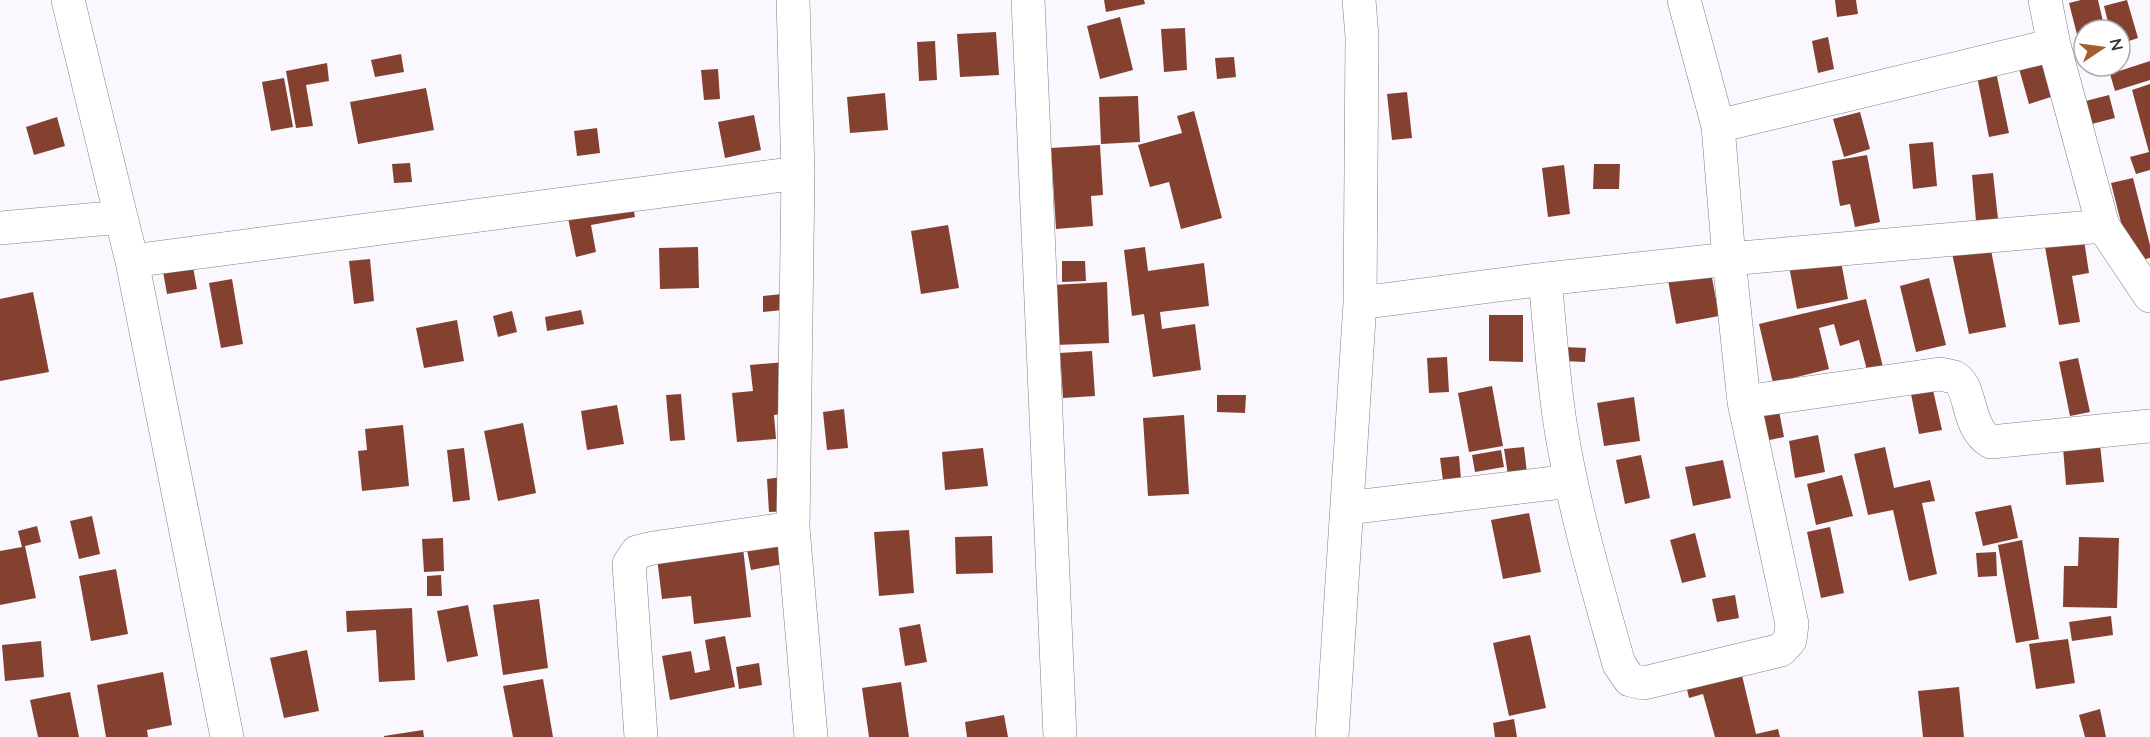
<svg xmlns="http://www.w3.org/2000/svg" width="2150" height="737" viewBox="0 0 2150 737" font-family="Mulish,sans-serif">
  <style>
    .building { fill: #844130 }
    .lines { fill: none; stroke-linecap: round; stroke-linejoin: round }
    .street-casing { stroke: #817e84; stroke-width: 34 }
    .street { stroke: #fff; stroke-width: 33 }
  </style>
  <rect width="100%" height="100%" fill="#faf7fe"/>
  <!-- building -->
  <path class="building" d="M1104,0H1144L1145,4L1106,12Z
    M1835,0H1856L1858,14L1837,17Z
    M2081,0H2098L2105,30H2084L2083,58L2069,3Z
    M2127,0L2138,38L2120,44V30H2110L2104,6Z
    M1120,17L1133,70L1100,79L1087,26Z
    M1185,28L1187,70L1164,72L1161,29Z
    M996,32L999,75L960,77L957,34Z
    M1828,37L1834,69L1818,73L1812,41Z
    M935,41L937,80L919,81L917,42Z
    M401,54L404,72L375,77L371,60Z
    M1234,57L1236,77L1217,79L1215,58Z
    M2040,58L2051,97L2029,104L2018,65Z
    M2150,61V80L2115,91L2110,74Z
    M327,63L329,81L306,85L313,126L296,128L286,71Z
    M718,69L720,99L704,100L701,70Z
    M1996,72L2009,133L1989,137L1977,76Z
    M284,78L293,127L271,131L262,82Z
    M2150,84V170L2136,174L2130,157L2149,152L2132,90Z
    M426,88L434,130L358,144L350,102Z
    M1407,92L1412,138L1392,140L1387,94Z
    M885,93L888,130L850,133L847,97Z
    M2109,95L2115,118L2080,127L2074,104Z
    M1138,96L1140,142L1101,144L1099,97Z
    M1194,111L1222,218L1181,229L1169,182L1150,187L1138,145L1182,133L1177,116Z
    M1860,112L1870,149L1844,157L1833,119Z
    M754,115L761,150L725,158L718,122Z
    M57,117L65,146L34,155L26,127Z
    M597,128L600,153L577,156L574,131Z
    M1933,142L1937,186L1913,189L1909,144Z
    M1100,145L1103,195L1091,196L1093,226L1056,229L1051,148Z
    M1867,155L1880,222L1855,227L1850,204L1840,206L1832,161Z
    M410,163L412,182L394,183L392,164Z
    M1594,164H1620L1619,189H1593Z
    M1564,165L1570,214L1548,217L1542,168Z
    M1993,173L1998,219L1976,221L1972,175Z
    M2133,178L2150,245V258L2131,262L2111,183Z
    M632,201L635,217L591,225L596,252L576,257L567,213Z
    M948,225L959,288L921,294L911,231Z
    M2084,240L2089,273L2072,276L2080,322L2059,325L2045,247Z
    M1990,245L2006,327L1969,334L1952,253Z
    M698,247L699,288L660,289L659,248Z
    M1145,247L1148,271L1204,263L1209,306L1160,312L1162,329L1195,324L1201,370L1153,377L1144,314L1132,316L1124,250Z
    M1840,256L1848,299L1797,309L1789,266Z
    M370,259L374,301L354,304L349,261Z
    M192,261L197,289L167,294L162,266Z
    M1062,261H1085L1086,281L1062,282Z
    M1711,272L1719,316L1676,324L1668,280Z
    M1929,278L1946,345L1916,352L1900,286Z
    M232,279L243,344L221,348L209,283Z
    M1107,282L1109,343L1055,345L1053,285Z
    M33,292L49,372L0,381V299Z
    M782,294L783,310L763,312V296Z
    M1866,299L1883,367L1867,370L1859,340L1840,346L1834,324L1819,328L1829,369L1773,383L1759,324Z
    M581,310L584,324L547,331L545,317Z
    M512,311L517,332L498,337L493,316Z
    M1489,315H1523V362L1489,361Z
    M457,320L464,361L424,368L416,328Z
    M1563,347L1586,348L1585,362L1562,361Z
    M1092,351L1095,396L1063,398L1060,353Z
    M1447,357L1449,392L1429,393L1427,358Z
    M2078,358L2090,412L2070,416L2059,362Z
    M786,362L791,413L774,415L776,439L737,442L732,393L753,391L750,365Z
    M1492,386L1503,446L1469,452L1458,393Z
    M1933,390L1942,430L1919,434L1911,394Z
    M681,394L685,440L670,441L666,395Z
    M1217,395H1246L1245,413L1217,412Z
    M1634,397L1640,441L1604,446L1597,403Z
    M617,405L624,444L587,450L581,411Z
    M844,409L848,448L827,450L823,412Z
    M1779,411L1784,437L1765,441L1760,415Z
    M1184,415L1189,494L1148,496L1143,418Z
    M523,423L536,493L498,501L484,431Z
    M403,425L409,486L362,491L358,451L367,450L365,429Z
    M1818,435L1825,472L1795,478L1789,441Z
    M2100,444L2104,482L2066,485L2063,447Z
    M1524,447L1527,473L1508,475L1504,449Z
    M1885,447L1894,488L1930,480L1935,501L1922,503L1937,574L1909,581L1893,510L1868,515L1854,454Z
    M464,448L470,500L453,502L447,450Z
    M983,448L988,486L945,490L942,452Z
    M1501,450L1504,467L1475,472L1472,455Z
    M1641,455L1650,498L1625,504L1616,460Z
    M1459,456L1461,479L1443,481L1440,458Z
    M1723,460L1731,498L1693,506L1685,467Z
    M1842,475L1853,516L1816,525L1807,484Z
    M790,476L793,511L769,512L767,479Z
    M2011,505L2018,538L1983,546L1975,512Z
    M1529,513L1541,572L1503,579L1491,520Z
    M92,516L100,554L79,559L70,521Z
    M37,526L41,542L25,546L36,598L0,605V551L22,547L18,531Z
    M1830,527L1844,593L1821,598L1807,532Z
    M909,530L914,593L879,596L874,532Z
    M1695,533L1706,577L1682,583L1670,540Z
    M992,536L993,573L956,574L955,537Z
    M2079,537L2119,538L2117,608L2063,607L2064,566H2078Z
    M443,538L444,571L424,572L422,539Z
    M2022,540L2039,639L2016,643L1998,545Z
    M790,542L794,562L751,570L747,550Z
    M743,548L751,617L694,624L691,596L662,599L657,558Z
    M1996,552L1997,576L1978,577L1976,553Z
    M116,569L128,634L91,641L79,576Z
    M441,575L442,596H427V576Z
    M1735,595L1739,618L1717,622L1712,599Z
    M539,599L548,668L503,675L493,605Z
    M468,605L478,656L447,662L437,611Z
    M412,608L415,680L379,682L376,630L347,632L346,611Z
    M2111,616L2113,635L2072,641L2069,622Z
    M920,624L927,662L905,666L899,628Z
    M1530,635L1546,708L1509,716L1493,643Z
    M725,636L735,687L670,700L662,656L691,651L695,673L710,670L705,640Z
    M2068,639L2075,683L2036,689L2029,644Z
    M41,641L44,677L5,681L2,645Z
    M307,650L319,711L284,718L270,658Z
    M759,663L762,685L739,689L736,667Z
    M1739,663L1756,734L1778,729L1780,737H1715L1703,694L1689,698L1684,676Z
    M163,672L172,725L147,730L148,737H106L97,685Z
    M543,679L553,737H513L503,686Z
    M901,682L909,737H869L862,688Z
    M1959,687L1964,737H1923L1918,691Z
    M70,692L79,737H38L30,700Z
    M2100,709L2106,737H2085L2079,715Z
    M1004,715L1008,737H967L965,722Z
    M1514,719L1517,737H1495L1493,723Z
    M423,730L424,737H384V736Z"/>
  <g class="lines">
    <defs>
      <path id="street" d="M793,0L798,173L793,528L811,737
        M1028,0L1060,737
        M2045,0L2054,45L2103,226L2150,296
        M1718,126L2054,45
        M121,217L132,261L227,737
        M0,228L121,217L68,0
        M132,261L798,173
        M1545,279C1550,329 1553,380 1561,429C1574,509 1597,586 1619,664L1630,680L1644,683L1781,650L1790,640L1792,624L1744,402L1729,259L1718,126L1684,0
        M1360,303L1545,279L1729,259L2103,226
        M1744,402L1940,374C1944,375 1950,376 1954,377C1973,386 1965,427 1991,442L2150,426
        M1347,508L1571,481
        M641,737L629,564L637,552L653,548L793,528
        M1332,737L1360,303L1362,37L1359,0"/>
    </defs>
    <!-- street casing -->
    <use href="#street" class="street-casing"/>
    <!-- street -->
    <use href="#street" class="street"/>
  </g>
  <!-- north arrow -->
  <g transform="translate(2102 48) rotate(77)"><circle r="28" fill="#ffffff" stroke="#aeadae" stroke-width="1.5"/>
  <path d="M0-4.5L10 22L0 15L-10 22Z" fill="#a45f31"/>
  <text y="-9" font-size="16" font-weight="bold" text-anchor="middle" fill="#343335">N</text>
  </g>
</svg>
